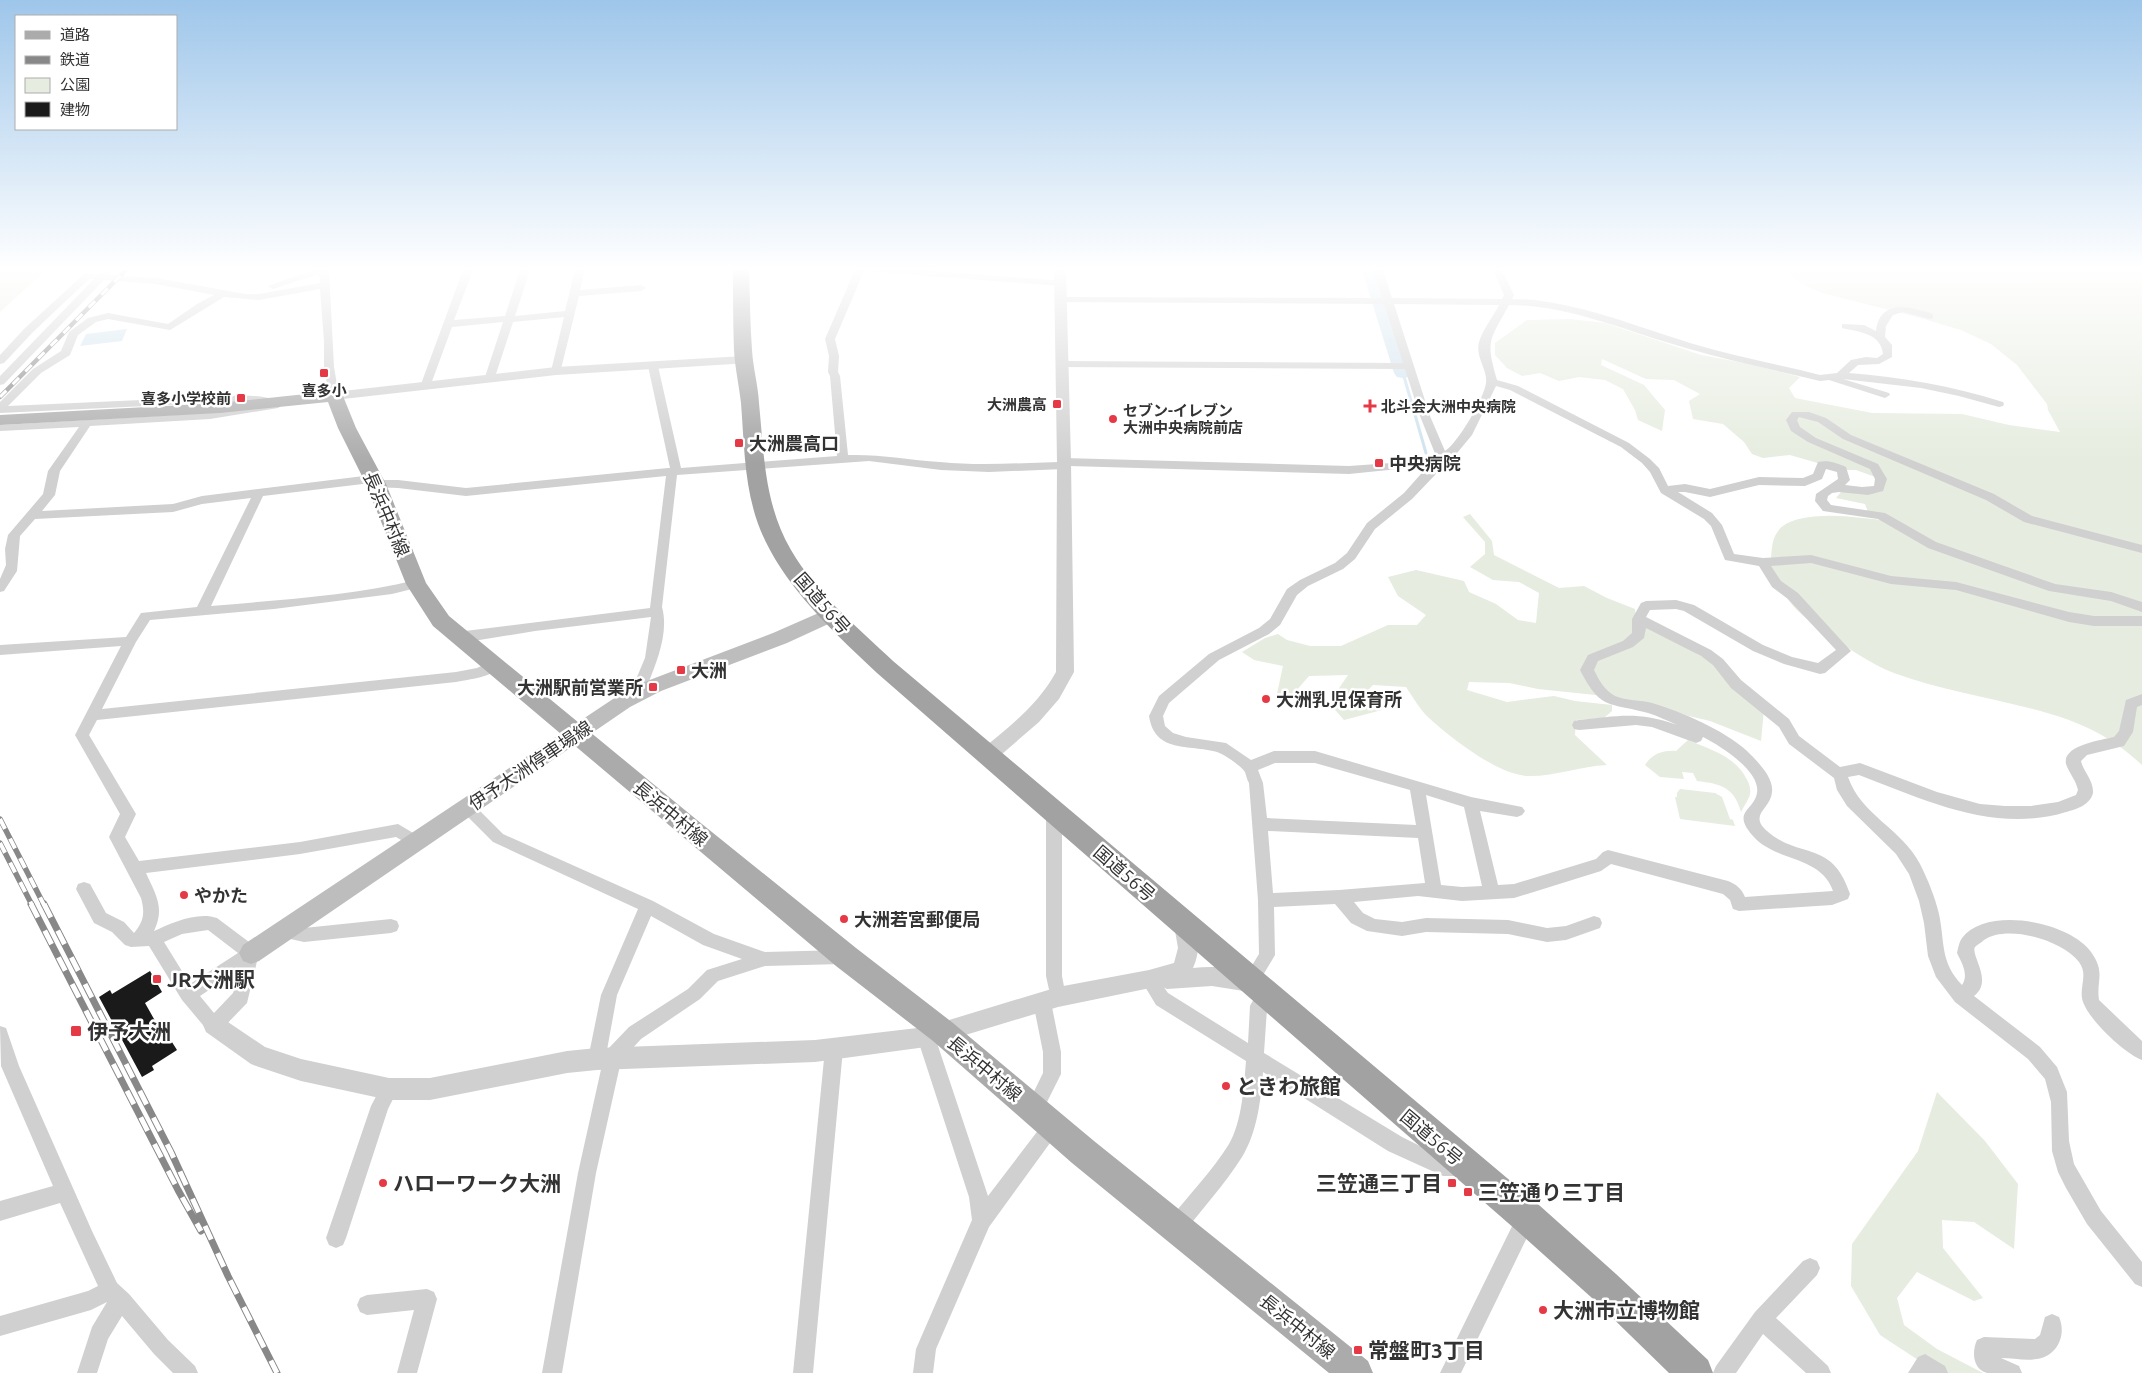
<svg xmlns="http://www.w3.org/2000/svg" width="2142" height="1373" viewBox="0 0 2142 1373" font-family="Ubuntu,'Noto Sans JP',sans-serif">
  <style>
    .green { fill: #e6ecdf }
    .water { fill: #cfe2ee }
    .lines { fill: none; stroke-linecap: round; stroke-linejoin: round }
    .stream { stroke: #cfe2ee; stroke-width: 3 }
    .river { fill: #cfe2ee; fill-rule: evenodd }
    .building { fill: #1a1a1a }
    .minor { fill: #d0d0d0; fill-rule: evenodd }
    .tertiary { fill: #d0d0d0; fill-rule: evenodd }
    .secondary { fill: #bdbdbd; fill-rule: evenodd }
    .primary { fill: #ababab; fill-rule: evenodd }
    .trunk { fill: #a2a2a2; fill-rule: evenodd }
    .rail-far2-casing { stroke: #888; stroke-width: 4.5 }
    .rail-far1-casing { stroke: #888; stroke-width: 5.5 }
    .rail-casing { stroke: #888; stroke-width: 7 }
    .rail-far2 { stroke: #fff; stroke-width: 3; stroke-dasharray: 9; stroke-linecap: butt }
    .rail-far1 { stroke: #fff; stroke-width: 4; stroke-dasharray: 11; stroke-linecap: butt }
    .rail { stroke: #fff; stroke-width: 5; stroke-dasharray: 15; stroke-linecap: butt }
    .poi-dot { fill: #e63946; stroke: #fff; stroke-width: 2 }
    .labels { text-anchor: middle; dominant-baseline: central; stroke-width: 5; stroke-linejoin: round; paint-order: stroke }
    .far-poi-label { font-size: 15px; font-weight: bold; fill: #333; stroke: #fff; text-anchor: end }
    .poi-label { font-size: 18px; font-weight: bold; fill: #333; stroke: #fff; text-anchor: start }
    .street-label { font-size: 18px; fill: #333; stroke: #fff }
    .near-poi-label { font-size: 21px; font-weight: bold; fill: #333; stroke: #fff; text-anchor: start }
  </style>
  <rect width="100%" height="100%" fill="#fff"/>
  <!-- green -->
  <path class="green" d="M0,270H46L0,312Z
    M1784,270H2142V765C2121,745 2096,730 2069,720C2012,700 1950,694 1894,673C1871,664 1851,650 1832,637C1819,628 1807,620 1796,609C1787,599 1770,578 1771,564C1771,540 1774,525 1799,519C1828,512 1861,518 1890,521L1869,515L1865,504L1836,498L1841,492L1879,488L1881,479L1856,470H1842L1790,455L1763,458L1752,454L1744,442L1723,424L1693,419L1689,401L1700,394L1674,380L1646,379L1602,359L1601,365L1644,385L1665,410L1662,431L1638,420L1635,410L1623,389L1605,380L1579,377L1559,381L1540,373L1522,376L1507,368L1495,355V343L1527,320L1570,319L1605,323L1701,355L1750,364L1800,377L1789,388L1795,398L1872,413L1962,414L2009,425L2060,432L2048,410L2047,404L2017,365L1991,344L1961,330L1917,317L1822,293L1802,284Z
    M1470,514L1492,541L1494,555L1559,588L1584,586L1607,598L1635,609L1636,619L1713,663L1764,709L1761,741L1710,721L1605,696L1538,689L1509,683L1469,682L1467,690L1507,702L1554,696L1575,701L1612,705V711L1604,718L1576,720L1575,735L1607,765C1580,766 1553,777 1527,776C1497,774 1451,738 1429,718C1420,710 1413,697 1406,687L1373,685L1362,696L1382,710L1344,720L1329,703L1348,675L1309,676L1289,699L1276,698L1283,666L1254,660L1242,652L1265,638L1278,634L1287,640L1310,646H1341L1388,625H1417L1426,615L1398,596L1388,577L1416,570L1464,581L1469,592L1496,604L1518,620L1536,623L1539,593L1519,582L1493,580L1470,567L1485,554V542L1463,517Z
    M1688,740C1709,749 1735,756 1746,778C1749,783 1751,788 1750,794C1749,799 1744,806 1741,812C1734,787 1721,784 1697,781L1693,773L1682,772L1684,779L1660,777L1645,765C1652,754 1663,750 1676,751Z
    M1680,789L1715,793L1722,797L1730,819L1733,820L1735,826L1680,819L1675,797H1677V793Z
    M1937,1092L1985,1141L2018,1184L2014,1249L1974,1222L1942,1220L1943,1248L1983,1298L1974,1301L1917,1272L1897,1298L1904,1325L1937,1349L1983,1373H1938L1880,1335L1851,1286L1852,1244L1918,1151Z"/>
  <!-- water -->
  <path class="water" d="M127,329L122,341L80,346L86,334Z"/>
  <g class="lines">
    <!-- stream -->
    <path class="stream" d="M1403,373L1426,453"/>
    <!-- river -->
    <path class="river" d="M1362,270H1378L1412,373L1409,377L1403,378L1397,377L1394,373Z"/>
  </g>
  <!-- building -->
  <path class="building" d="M150,971L162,992L145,1003L167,1042L170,1039L177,1050L152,1066L154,1070L142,1077L99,997L110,990L112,994Z"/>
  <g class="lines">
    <!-- minor -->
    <path class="minor" d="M107,270L111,273L109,275L156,278L246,294H259L320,283L319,274L273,289L268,286L313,270H329L334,367L339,396L334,399L329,396L324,367V341L320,289L259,300L224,297L170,330L108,319L96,322L78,335L70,355L41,373L8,406L230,396C247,396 270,394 283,405L278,408L210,419L90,426L60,471L55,495L42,511L173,504L202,496L372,475L376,476L377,480H398L466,488L668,468H670L648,366L653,363L658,366L681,468L837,456L830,376L828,372L829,356L825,339L855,270H917L1065,281V285L1062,286L864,271L835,339L839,356L838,372L840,376L848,455C879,454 909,460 940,462C979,466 1019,463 1059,462L1064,458L1349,466L1419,461L1436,456L1420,416L1405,369L1062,367L1057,364L1062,361L1403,363L1384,304L1059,302L1057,300L1062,297L1382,298L1373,270H1383L1392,298L1502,299L1504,295L1493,270H1502L1514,295L1512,299C1570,299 1634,326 1690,343C1732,356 1777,364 1820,375L1837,373L1851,360L1866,357L1877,358L1883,354C1881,333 1859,332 1842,328V324L1864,325L1876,331C1880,298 1911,307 1933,314V318L1930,319L1903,312L1893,315L1886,326L1885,337L1892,345V357L1879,364L1858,365L1849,373C1901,377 1952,386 2003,402L2004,404L2003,406L1999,407L1959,396L1921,388L1843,379L1889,393L1890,395L1885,398L1829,380L1820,381C1775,370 1730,361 1686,348C1628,332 1570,305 1509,305C1490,340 1485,340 1497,380L1518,386L1629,443L1650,459L1659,468L1668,486L1685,484L1710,489L1759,477L1803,478L1813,474L1818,462C1829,460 1836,463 1846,467L1850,480L1845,485L1862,487L1874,486L1875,479L1870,469L1808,442L1791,431L1786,420L1792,412H1809L1826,418L1851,435L1994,494L2032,516L2142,545V553L2024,522L1986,500L1843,439L1818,422L1799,417L1797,420L1800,427L1816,438L1878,464L1887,479L1883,491L1868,495L1839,492L1832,493L1828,496L1827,500L1831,505L1885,513L1936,542L2055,584L2111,592L2142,602V612L2111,601L2049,591L1928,548L1878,519L1823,511L1815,501L1816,494L1838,479L1837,472L1826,469L1822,479L1805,486L1759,485L1710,497L1685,492H1678L1712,513L1722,525L1734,554L1763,558L1811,555L1891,576L1956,582L2069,612L2094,616H2142V626H2094L2069,622L1956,590L1891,584L1811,563L1771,566L1781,581L1798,593L1851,651L1825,673L1820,674L1784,664L1753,651L1684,611L1676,609L1650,610L1646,617L1711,650L1723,659L1741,680L1789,719L1799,736L1840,767L1860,763L1937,792L1980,804L2005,806H2031L2058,802L2076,795L2078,790C2076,780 2069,773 2066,764C2062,745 2102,740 2114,737L2119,731L2126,700L2142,694V705L2137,707L2133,732L2124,746L2087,755L2081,761C2083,771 2094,781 2093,793C2090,805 2077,809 2066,812C1995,834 1925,800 1859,775L1848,777C1861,815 1902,829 1920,864C1928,880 1935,897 1939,914C1945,943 1940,962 1962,985C1969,975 1962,963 1957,953C1958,949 1959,942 1962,938C1987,905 2070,922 2091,952C2106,973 2096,980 2099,1000L2142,1041V1060C2125,1054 2085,1017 2082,998C2080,985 2088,974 2079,962C2062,940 2007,924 1984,940C1982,942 1977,945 1975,947C1970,955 1994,981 1974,996L2040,1047L2057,1067L2067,1092L2069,1141L2074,1164L2101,1211L2142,1262V1287L2135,1284L2087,1224L2066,1188L2058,1172L2052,1151L2051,1102L2045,1079L2028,1059L1955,1002L1936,977L1928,956L1924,923L1919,901L1909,874L1896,854L1847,806L1837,790L1834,778L1789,744L1779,727L1731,688L1713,665L1701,656L1646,628L1644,638L1633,647L1598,661L1594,670C1599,680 1604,690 1615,696C1626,701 1641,700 1652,703C1682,712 1724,730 1747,751C1756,760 1774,777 1772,792C1771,809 1748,814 1767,831C1800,860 1832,839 1850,894L1848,899L1832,905L1739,911L1733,909L1730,900L1723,894L1611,864L1601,871L1514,898L1462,901L1418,896L1354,902L1363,913L1375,919L1402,922L1426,918L1508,920L1547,928L1566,926L1594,916L1600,918L1602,923L1600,928L1566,940L1547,942L1508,934L1426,932L1402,936L1367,931L1351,923L1335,904L1274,907L1275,955L1256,987L1250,990L1244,987L1242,982L1259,954L1258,900L1249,783C1247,780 1246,775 1245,772C1241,766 1224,754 1217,752C1189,744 1155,754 1149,716L1159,696L1209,654L1259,628L1270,619L1287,589L1300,580L1335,563L1347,553L1367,523L1404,493L1428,466L1349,474L1069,466L1064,469L989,472L941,470L869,461L677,475L662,607C669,632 657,661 648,684L652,691L650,695L645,696L640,695L634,684L645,658L651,617L535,631L461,643L456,641L454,638L456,635L465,631L650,608L666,476L466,496L398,488L372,487L371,483L263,496L211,606C279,600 350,596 416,580L422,584L420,587L392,594L274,609L150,620L136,642L102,709L456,672L477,668L494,660L499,662L501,665C493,678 469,679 456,682L97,720L89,735L136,814L125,837L139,861L300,842L398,824L420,837L423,842L420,847L415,848L396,837L300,854L146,873C156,895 165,908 154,931C171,923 198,911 217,918L257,948L259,953L247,1003L220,1031L214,1033L208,1031L182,1000L149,946L131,947L125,945L112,932L94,923L76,889L78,884L84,882L90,884L106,913L124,922L134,933C144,921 145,913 141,898L109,837L120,814L75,735L121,646L0,655V645L126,637L141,613L197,607L251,498L202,504L173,512L35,519L20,536L17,571L4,591L0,592V579L6,565L5,549L8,535L43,494L48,471L79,427L0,431V425L210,413L264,404L230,402L0,413V402L33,369L61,351L69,332L88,318L108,313L168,324L197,304L214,295L156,284L104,280L4,384L0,385V376L94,279H89L32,333L4,363L0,364V355L24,329L84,274H100ZM1394,304L1499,305C1493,317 1483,329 1479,342C1475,357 1488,370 1486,383C1484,398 1458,443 1445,451L1430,416ZM1496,386L1510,390L1621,447L1642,463L1650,472L1661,493L1704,519L1711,526L1725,560L1759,566L1772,587L1788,599L1836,650L1818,663L1792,657L1763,645L1694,605L1676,600L1646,601L1641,603L1632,619V633L1623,641L1588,655L1580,670C1601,711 1609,702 1648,713C1658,716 1668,721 1677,725C1638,711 1618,716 1579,720L1574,721L1572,725L1574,729L1579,730L1636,725L1652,727L1696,743L1701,741L1703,737C1719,745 1761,771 1757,793C1754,811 1731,811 1753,836C1775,862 1821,855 1833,891L1745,897C1742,889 1736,884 1728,881L1608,850L1603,852L1596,859L1514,884L1498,885L1480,811L1517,817L1522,815L1525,811L1522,807L1471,797L1315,751H1274L1251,760L1226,743L1186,737L1173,733L1165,726L1163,716L1169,703L1219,660L1269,634L1280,625L1297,595L1308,586L1343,569L1355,559L1375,529L1412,499L1435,475L1441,463L1457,453L1472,435ZM1275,763H1315L1410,790L1416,825L1267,818L1263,783L1258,770ZM1426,795L1464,807L1482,886L1462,887L1441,885ZM1268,831L1418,838L1425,883L1339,890L1273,893ZM208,930L238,953L190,984L164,942L182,934ZM239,970L233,993L214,1013L200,996Z
      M463,270H473L454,320L505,316L520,270H530L515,316L565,311L575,270H585L580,290L641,285L646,288L641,291L579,296L560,373L556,374L551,371L564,317L513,322L495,377L490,380L485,377L503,322L452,327L431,384L426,387L422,386L421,384Z
      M467,801L472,803L503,834L653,901L714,934L765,952L842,950L848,952L850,957L848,962L842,964L765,966L718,981L700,999L641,1039L621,1061L596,1173L562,1373H542L578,1173L602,1065L597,1067L591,1065L588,1059L601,995L638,909L493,842L462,811L459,807L462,803ZM651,916L703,945L742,959L707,970L688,989L629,1027L607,1050L617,995Z
      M1054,805L1059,807L1062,811V976L1066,997L1064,1003L1058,1005L1052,1003L1046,976V811L1049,807Z
      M391,919L397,921L399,926L397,931L391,933L304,942L277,936L275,931L277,926L283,924L304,928Z
      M1149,972L1155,975L1168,993L1248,1043L1250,1006C1254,998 1259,991 1267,988L1273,990L1275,996L1267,1009L1264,1053L1402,1137L1444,1158H1462L1469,1160L1471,1167L1469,1174L1462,1176H1443L1388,1151L1263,1072C1261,1100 1257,1133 1242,1157C1225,1184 1202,1209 1183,1234L1176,1237L1169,1234L1166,1227L1169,1220C1188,1196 1213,1170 1229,1144C1242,1122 1244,1086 1246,1061L1156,1005L1141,980L1143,975Z
      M1042,994L1048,996L1051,1002L1061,1052V1074L1040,1116L1034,1119L1028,1116L1025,1110L1043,1073V1052L1033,1002L1036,996Z
      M0,1026L6,1028L19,1066L92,1231L117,1283L129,1294L168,1340L195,1366L198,1373H173L154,1354L122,1316L108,1339L97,1373H77L92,1327L107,1302L91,1310L0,1336V1316L88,1291L98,1286L60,1203L0,1221V1201L53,1186L1,1066Z
      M926,1029L932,1031L935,1037L988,1196L1046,1120L1052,1117L1058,1120L1061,1126L1058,1132L989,1227L936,1349L933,1373H913L916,1349L972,1220L969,1197L917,1037L920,1031Z
      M834,1041L840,1043L843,1049L813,1373H793L825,1049L828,1043Z
      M389,1080L395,1083L398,1089L388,1109L346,1238L343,1245L336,1248L329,1245L326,1238L371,1106L383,1083Z
      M1527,1207L1534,1210L1537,1217L1461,1373H1440L1520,1210Z
      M1810,1258L1817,1261L1820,1268L1817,1275L1776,1318L1828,1366L1831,1373H1806L1763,1334L1736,1373H1713L1716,1366L1755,1312L1803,1261Z
      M427,1289L434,1292L437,1299L417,1373H397L414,1310L367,1315L360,1312L357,1305L360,1298L367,1295Z
      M2052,1314L2059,1317C2067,1335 2057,1356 2037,1359C2026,1361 2012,1358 2001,1358L2019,1366L2022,1373C2012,1373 1997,1373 1987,1373C1972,1369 1972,1351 1977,1340L1984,1337L2035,1339L2040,1335L2045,1317Z
      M1925,1354L1945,1366L1948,1373H1908L1918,1357Z"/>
    <!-- tertiary -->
    <path class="tertiary" d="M1054,270H1066L1071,462L1074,672L1059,699L1039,722L995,760L988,762L981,760L979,755L981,750C1010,726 1038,705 1056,672L1057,462Z
      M744,356L751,360L749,363L556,375L334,400L327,396L334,392L556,367Z
      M1184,916L1191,919C1199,936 1201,950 1193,968C1214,966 1237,967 1258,975L1261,982L1258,989L1250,992L1212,986L1167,989L1160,986L1058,1007L926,1047L815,1062L597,1070L567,1073L430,1100H389L301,1081L259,1067L251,1064L206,1032L203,1025L206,1018L214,1015L222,1018L265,1047L301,1059L389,1078H430L567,1051L597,1048L815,1040L926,1027L1058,987L1149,970L1174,963L1178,948L1174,925L1177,919Z"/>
    <!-- secondary -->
    <path class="secondary" d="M830,608L837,610L839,615L837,620L787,643L661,691L630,707L259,961L251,964L243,961L239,953L243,945L616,697L647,681L773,633Z"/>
    <!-- primary -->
    <path class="primary" d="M334,391L340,392L343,396L356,428L386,484L426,583L449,616L697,820L856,948L953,1023L1094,1141L1368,1361L1373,1373H1329L1072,1163L933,1041L836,966L433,626L406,584L366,484L338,428L328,402L220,413L0,425V415L220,403Z"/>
    <!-- trunk -->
    <path class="trunk" d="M733,270H749C750,297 750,324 752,350C753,368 758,385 759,403C764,453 764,504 791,550C816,593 857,627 893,661L1539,1205L1616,1274L1708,1360L1713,1373H1669L1592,1298L1515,1229L877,673C838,636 796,598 770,550C744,504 745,454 741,403C739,385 735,368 734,350C733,324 733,297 733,270Z"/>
    <defs>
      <path id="rail-far2" d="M0,397L126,270"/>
      <path id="rail-far1" d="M0,819L44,905
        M0,843L32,905"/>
      <path id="rail" d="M31,904L178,1190L201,1231
        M44,904L171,1152L228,1276L277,1373"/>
    </defs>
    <!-- rail-far2 casing -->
    <use href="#rail-far2" class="rail-far2-casing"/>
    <!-- rail-far1 casing -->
    <use href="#rail-far1" class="rail-far1-casing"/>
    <!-- rail casing -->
    <use href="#rail" class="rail-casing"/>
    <!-- rail-far2 -->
    <use href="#rail-far2" class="rail-far2"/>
    <!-- rail-far1 -->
    <use href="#rail-far1" class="rail-far1"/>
    <!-- rail -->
    <use href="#rail" class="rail"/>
  </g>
  <!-- sky -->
  <linearGradient id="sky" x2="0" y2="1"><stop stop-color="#9ec6ea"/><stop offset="0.58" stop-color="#fff"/><stop offset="1" stop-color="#fff" stop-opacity="0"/></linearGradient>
  <rect width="2142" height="463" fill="url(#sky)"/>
  <!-- markers -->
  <g class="poi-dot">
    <rect x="319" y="368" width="10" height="10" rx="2.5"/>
    <rect x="236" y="393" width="10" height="10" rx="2.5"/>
    <rect x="1052" y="399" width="10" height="10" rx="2.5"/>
    <path d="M1367.5 398.5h5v5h5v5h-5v5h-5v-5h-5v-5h5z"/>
    <circle cx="1113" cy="419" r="5"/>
    <rect x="734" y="438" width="10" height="10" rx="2.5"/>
    <rect x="1374" y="458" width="10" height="10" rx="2.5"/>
    <rect x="676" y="665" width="10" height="10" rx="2.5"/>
    <rect x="648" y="682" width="10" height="10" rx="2.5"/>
    <circle cx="1266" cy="699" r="5"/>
    <circle cx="184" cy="895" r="5"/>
    <circle cx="844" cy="919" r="5"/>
    <rect x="152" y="974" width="10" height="10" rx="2.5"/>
    <rect x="70" y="1025" width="12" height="12" rx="2.5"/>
    <circle cx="1226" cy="1086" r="5"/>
    <circle cx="383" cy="1183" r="5"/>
    <rect x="1447" y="1178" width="10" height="10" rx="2.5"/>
    <rect x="1463" y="1187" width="10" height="10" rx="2.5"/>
    <circle cx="1543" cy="1310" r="5"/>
    <rect x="1353" y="1345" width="10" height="10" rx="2.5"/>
  </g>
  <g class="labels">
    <!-- far-poi labels -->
    <g class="far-poi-label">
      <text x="324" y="390" text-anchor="middle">喜多小</text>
      <text x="231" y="398">喜多小学校前</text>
      <text x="1047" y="404">大洲農高</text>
      <text x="1381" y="406" text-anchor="start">北斗会大洲中央病院</text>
      <text x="1123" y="410" text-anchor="start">セブン-イレブン<tspan x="1123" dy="17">大洲中央病院前店</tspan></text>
    </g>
    <!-- poi labels -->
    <g class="poi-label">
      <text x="749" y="443">大洲農高口</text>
      <text x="1389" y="463">中央病院</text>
      <text x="691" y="670">大洲</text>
      <text x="643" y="687" text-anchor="end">大洲駅前営業所</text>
      <text x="1276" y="699">大洲乳児保育所</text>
      <text x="194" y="895">やかた</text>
      <text x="854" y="919">大洲若宮郵便局</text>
    </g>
    <!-- street labels -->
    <g class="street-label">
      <text transform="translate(387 514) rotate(67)">長浜中村線</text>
      <text transform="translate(823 603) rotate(49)">国道56号</text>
      <text transform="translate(530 765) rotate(-34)">伊予大洲停車場線</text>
      <text transform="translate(671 813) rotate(40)">長浜中村線</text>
      <text transform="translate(1125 873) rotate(41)">国道56号</text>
      <text transform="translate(985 1068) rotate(40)">長浜中村線</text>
      <text transform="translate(1432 1137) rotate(40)">国道56号</text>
      <text transform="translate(1298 1326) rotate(39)">長浜中村線</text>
    </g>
    <!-- near-poi labels -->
    <g class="near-poi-label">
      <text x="167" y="979">JR大洲駅</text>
      <text x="87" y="1031">伊予大洲</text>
      <text x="1236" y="1086">ときわ旅館</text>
      <text x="393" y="1183">ハローワーク大洲</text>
      <text x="1442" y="1183" text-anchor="end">三笠通三丁目</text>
      <text x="1478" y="1192">三笠通り三丁目</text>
      <text x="1553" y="1310">大洲市立博物館</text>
      <text x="1368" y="1350">常盤町3丁目</text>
    </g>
  </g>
  <!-- legend -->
  <rect x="15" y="15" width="162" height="115" fill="#ffffff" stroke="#adadad"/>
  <rect x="25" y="31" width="25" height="8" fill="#ababab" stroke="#adadad"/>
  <text x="60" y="40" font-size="15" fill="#333333">道路</text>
  <rect x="25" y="56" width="25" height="8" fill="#888888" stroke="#adadad"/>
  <text x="60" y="65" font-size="15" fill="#333333">鉄道</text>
  <rect x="25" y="78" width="25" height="15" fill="#e6ecdf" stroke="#adadad"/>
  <text x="60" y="90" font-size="15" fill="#333333">公園</text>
  <rect x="25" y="102" width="25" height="15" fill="#1a1a1a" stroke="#adadad"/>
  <text x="60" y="115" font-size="15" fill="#333333">建物</text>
</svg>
